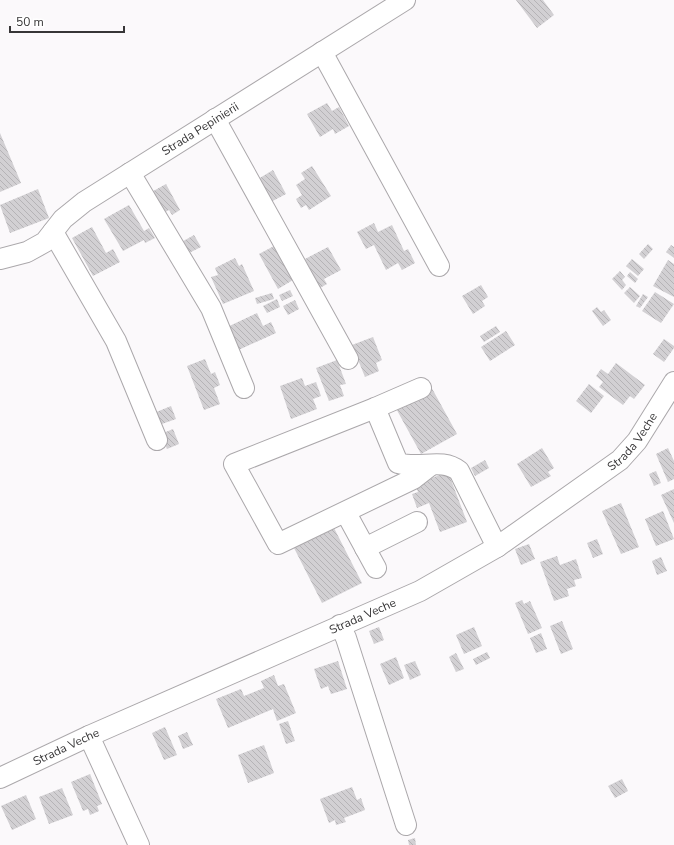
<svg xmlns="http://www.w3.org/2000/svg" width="674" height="845" viewBox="0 0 674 845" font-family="'Nunito Sans',sans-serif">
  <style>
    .building { fill: url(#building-back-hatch) }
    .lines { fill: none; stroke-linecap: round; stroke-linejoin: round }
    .minor-casing { stroke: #aba8ab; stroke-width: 22 }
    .minor { stroke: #fff; stroke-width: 20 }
    .labels { text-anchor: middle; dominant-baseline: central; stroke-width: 3; stroke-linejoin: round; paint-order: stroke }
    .street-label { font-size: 12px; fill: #373637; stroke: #fff }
  </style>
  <defs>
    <pattern id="building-back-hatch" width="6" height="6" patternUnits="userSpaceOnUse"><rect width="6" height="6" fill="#d2d0d3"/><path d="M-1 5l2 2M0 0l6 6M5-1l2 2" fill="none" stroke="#b5b3b6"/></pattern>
  </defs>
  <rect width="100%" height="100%" fill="#fbf9fb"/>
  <!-- building -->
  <path class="building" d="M516,0H543L554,15L537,28Z
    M327,103L332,111L339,107L349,126L335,134L333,129L320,137L307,114Z
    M0,133L21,183L0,192Z
    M312,166L331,196L309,210L306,205L301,208L296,199L302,195L296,185L305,179L301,173Z
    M273,170L286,194L265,205L253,182Z
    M166,184L180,210L172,215L169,210L160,215L148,194Z
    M38,189L49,218L10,233L0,205Z
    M129,205L144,231L149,228L155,238L145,243L144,240L123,251L104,219Z
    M374,223L378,232L392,225L404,251L408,249L415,263L402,270L398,263L386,270L374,245L366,249L357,232Z
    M92,227L106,253L113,249L120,262L93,276L72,238Z
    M194,235L201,247L185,255L178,244Z
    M648,244L653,249L644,259L639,254Z
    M671,245L674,247V258L666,252Z
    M274,246L293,280L278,289L259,254Z
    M328,247L341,270L324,279L327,284L320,288L305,259Z
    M235,258L239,266L242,264L254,291L223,304L211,277L218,275L215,268Z
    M632,259L644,269L638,276L626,266Z
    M668,260L674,264V297L653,286Z
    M620,271L625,277L622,280L626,285L622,290L612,279Z
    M630,272L638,279L635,283L627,276Z
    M481,285L488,297L482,301L485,306L473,314L462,296Z
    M630,287L640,296L634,303L624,293Z
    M290,290L293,296L282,301L279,295Z
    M655,292L674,304L661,323L642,311Z
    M272,293L274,299L257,304L255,298Z
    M643,294L648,297L640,308L636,306Z
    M277,299L280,307L267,313L263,306Z
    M295,300L299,309L288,315L283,306Z
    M597,307L601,312L604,310L611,320L603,326L592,311Z
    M257,313L263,326L271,322L276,333L234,352L223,329Z
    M496,326L500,332L484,342L480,336Z
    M506,331L515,345L490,361L481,347Z
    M373,337L382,360L376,363L379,371L365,377L352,345Z
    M664,339L674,346V348L664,362L653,354Z
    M205,359L211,374L215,372L220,385L214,388L220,404L204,410L187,366Z
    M337,360L346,384L340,385L344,396L329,401L316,368Z
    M616,363L645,385L634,399L630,396L623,405L599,387L603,382L596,376L601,369L608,374Z
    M302,378L305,386L316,382L321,396L313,399L317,409L291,419L280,386Z
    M429,383L457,434L421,454L393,403Z
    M589,384L604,396L591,413L576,401Z
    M171,406L176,419L159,425L154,413Z
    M173,429L179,444L167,449L161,434Z
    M542,448L554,468L548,472L551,476L531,487L517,464Z
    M668,448L674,461V479L668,482L656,454Z
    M485,460L489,468L475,476L471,468Z
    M656,471L661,483L654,486L649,474Z
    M448,472L467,522L440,532L429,503L417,508L412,494L418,492L415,484Z
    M674,489V523L661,495Z
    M621,503L639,547L621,554L602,511Z
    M663,511L674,539L656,546L645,519Z
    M333,526L362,583L322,603L293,546Z
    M597,539L603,554L593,558L587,543Z
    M529,544L535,559L521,565L515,549Z
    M557,556L560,565L576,559L582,578L574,580L576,586L567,589L569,596L554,601L540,562Z
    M661,557L667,571L657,575L652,561Z
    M522,600L524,604L530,601L542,628L528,634L515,603Z
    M562,621L573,649L561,654L550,626Z
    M379,627L384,640L374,644L369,631Z
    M474,627L482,646L464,654L456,635Z
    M541,633L547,649L536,653L530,638Z
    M487,652L490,658L476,665L473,659Z
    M456,653L464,669L456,672L449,657Z
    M396,657L404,678L389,685L380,664Z
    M338,661L347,689L331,694L328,686L321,689L314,669Z
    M415,661L421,675L410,680L404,665Z
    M274,675L278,686L284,684L296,713L277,721L273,709L228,728L216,699L241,689L244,696L264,688L261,681Z
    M288,721L295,741L286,744L279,724Z
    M165,727L177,755L164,760L152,733Z
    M187,732L193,745L183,749L178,736Z
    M264,745L274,773L248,783L238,755Z
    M90,774L102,804L97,806L99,811L90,815L88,809L83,811L71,782Z
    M622,779L628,791L615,798L608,786Z
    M352,787L357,800L361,798L365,810L344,818L346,822L336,825L335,820L329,823L320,799Z
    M62,788L73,815L49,824L39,797Z
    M26,795L36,819L12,830L1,806Z
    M415,838L416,845H409L408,840Z"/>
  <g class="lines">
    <defs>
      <g id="minor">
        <path d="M322,52L439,266"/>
        <path d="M215,119L348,359"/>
        <path d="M130,173L211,308L244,388"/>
        <path d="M53,232L116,341L157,440"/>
        <path id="s1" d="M0,259L27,252L45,242L63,219L84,202L405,0"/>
        <path d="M421,388L375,408L234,464L278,544L413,479L431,465"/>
        <path d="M375,408L398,463C420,470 441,457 459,471L497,547"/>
        <path d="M346,513L376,568"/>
        <path d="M365,548L417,522"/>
        <path d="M340,625L346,638L406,825"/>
        <path d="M89,736L139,845"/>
        <path id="s2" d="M0,778L89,736L420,591L497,547L620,460L637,441L674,382"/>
      </g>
    </defs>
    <!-- minor casing -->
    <use href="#minor" class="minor-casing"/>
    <!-- minor -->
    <use href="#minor" class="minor"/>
  </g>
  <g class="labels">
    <!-- street labels -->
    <g class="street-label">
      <text stroke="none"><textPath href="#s1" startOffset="242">Strada Pepinierii</textPath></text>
      <text stroke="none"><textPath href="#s2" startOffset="721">Strada Veche</textPath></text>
      <text stroke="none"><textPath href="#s2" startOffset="397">Strada Veche</textPath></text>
      <text stroke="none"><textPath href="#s2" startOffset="73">Strada Veche</textPath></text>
    </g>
  </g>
  <!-- scale -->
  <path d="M10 26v6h114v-6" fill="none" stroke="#373637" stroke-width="2"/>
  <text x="16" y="26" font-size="12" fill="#373637" stroke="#ffffff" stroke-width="3" paint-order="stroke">50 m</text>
</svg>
